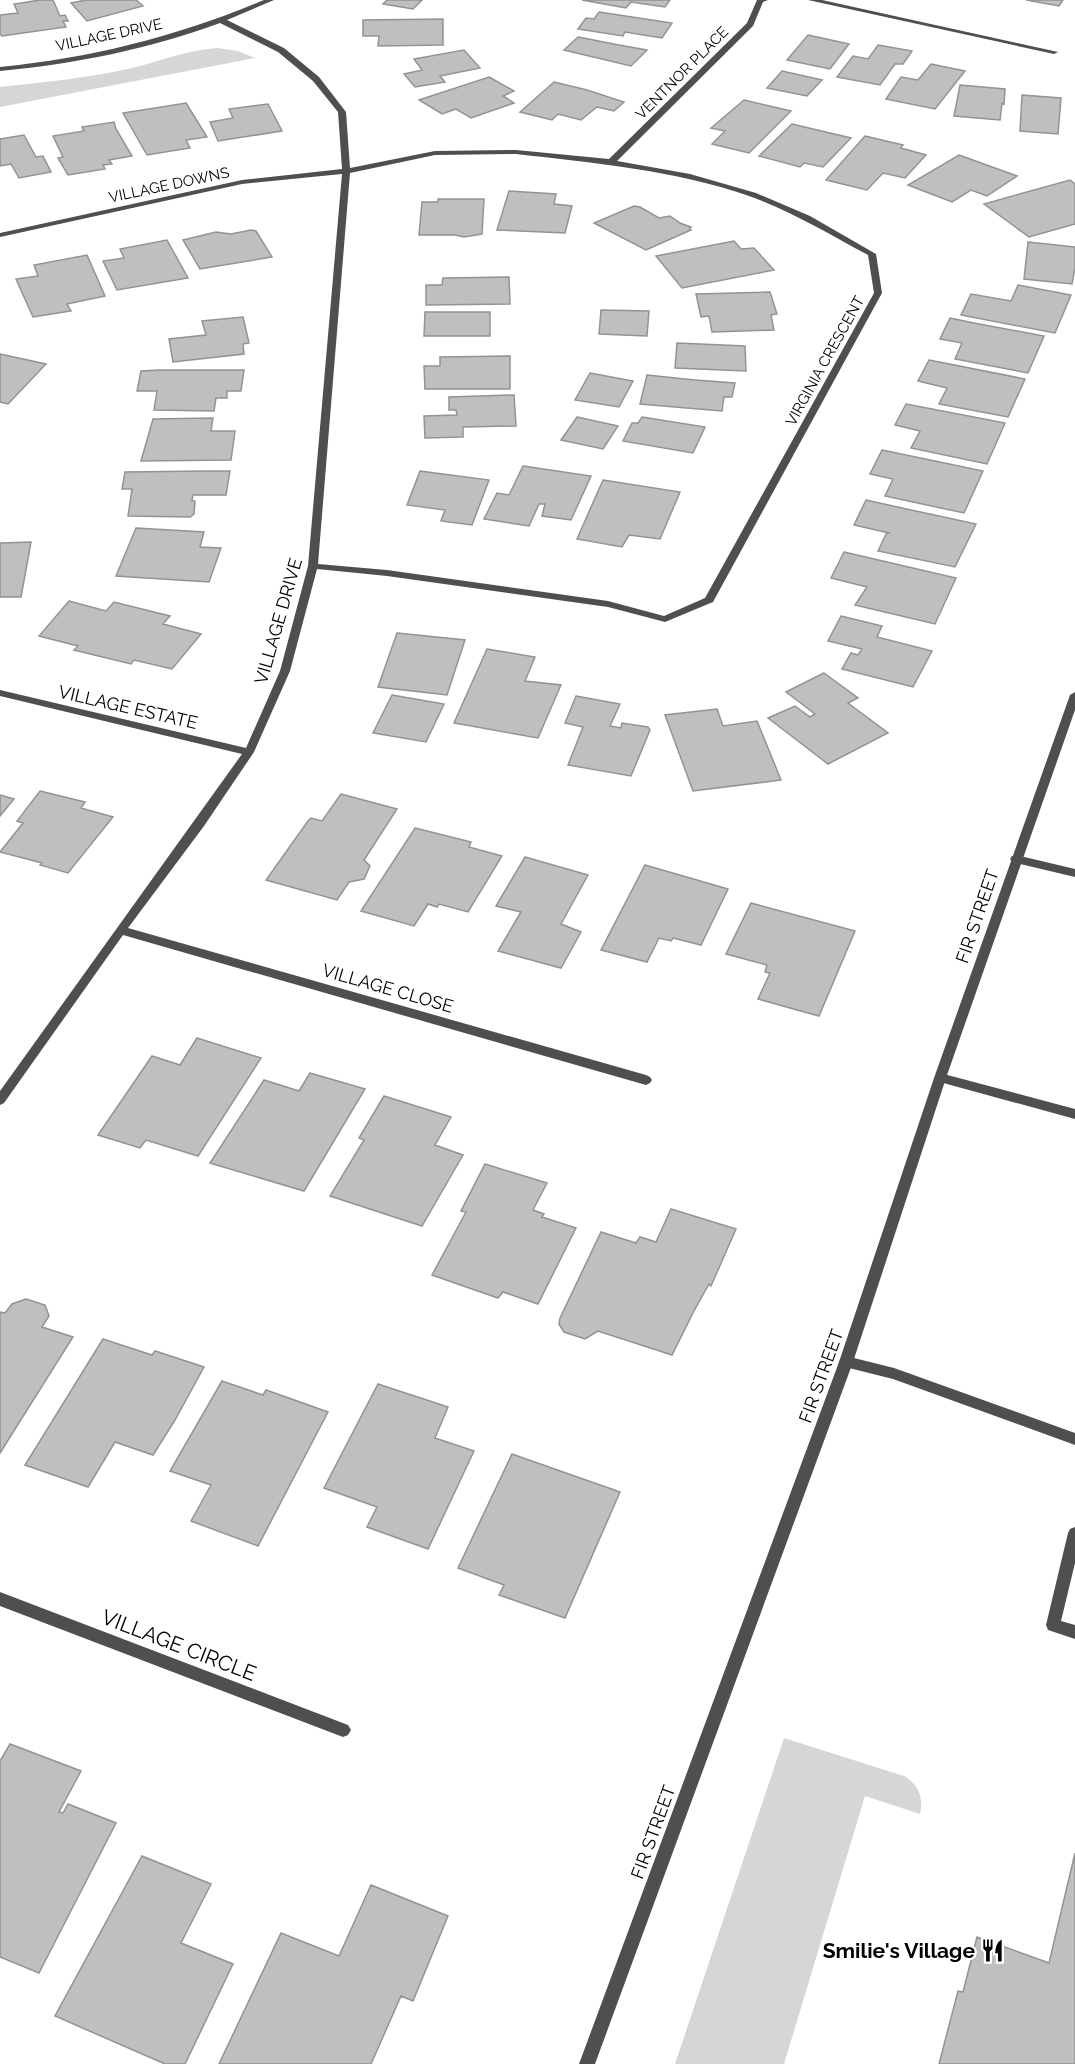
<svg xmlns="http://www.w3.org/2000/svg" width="1075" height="2064" viewBox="0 0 1075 2064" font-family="Raleway,sans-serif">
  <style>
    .green { fill: #d6d6d6 }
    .building { fill: #bfbfbf; stroke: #939393; stroke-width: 1.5 }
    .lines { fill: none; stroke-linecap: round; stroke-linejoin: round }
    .lane { fill: #4f4f4f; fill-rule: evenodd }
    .street { fill: #4f4f4f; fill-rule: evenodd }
    .labels { text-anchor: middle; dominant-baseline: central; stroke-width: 4.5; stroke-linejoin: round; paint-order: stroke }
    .far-street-label { font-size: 15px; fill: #000; stroke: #fff }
    .street-label { font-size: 18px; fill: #000; stroke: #fff }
    .near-street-label { font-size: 21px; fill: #000; stroke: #fff }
    .near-poi-label { font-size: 21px; font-weight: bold; fill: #000; stroke: #fff; text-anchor: end }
  </style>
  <rect width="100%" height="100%" fill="#fff"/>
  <!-- green -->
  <path class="green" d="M217,48L238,51L255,58L0,107V87C44,82 89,78 132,68C161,61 187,50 217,48Z
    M784,1738L904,1776C918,1784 924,1798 920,1814L865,1796L784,2064H675Z"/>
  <!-- building -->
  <path class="building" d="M40,0H53L60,16L65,15L68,21H63L66,27L2,36L0,34V15L18,13L14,4Z
    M86,0H136L143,6L87,21L71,3Z
    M387,0H422L413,9L383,4Z
    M582,0H670L665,7L631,2L626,8Z
    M1026,0H1063L1059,6Z
    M599,12L672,23L662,38L625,32L623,36L578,29L586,18L594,19Z
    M443,19V45L378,46L379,36H363V20Z
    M808,35L849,44L830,69L787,60Z
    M578,37L619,45L647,50L631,66L564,50Z
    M878,45L912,51L903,64H895L880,85L837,77L853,56L868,59Z
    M464,50L480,68L440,76L445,82L415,87L404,74L422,70L414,59Z
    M931,64L965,71L935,109L886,99L901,77L918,80Z
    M782,71L822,80L807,96L767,88Z
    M489,77L514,91L503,96L514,103L471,118L456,109L442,114L419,100Z
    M554,82L587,90L624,102L614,111L597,107L581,120L558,114L552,120L520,112Z
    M960,85L1005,89L1004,104L1002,103L1000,120L954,116Z
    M1022,95L1061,98L1058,134L1020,131Z
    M744,100L791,111L749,153L712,144L725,131L711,128Z
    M186,103L207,137L186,140L190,148L147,155L123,113Z
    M268,104L282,131L218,141L210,122L233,118L229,109Z
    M114,122L116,129L132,156L109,160L112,164L103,165L105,169L68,175L58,158L63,157L53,136L84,131L82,127Z
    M792,124L851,138L823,167L804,163L800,167L759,156Z
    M24,135L36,157L43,156L51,172L19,178L11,164L0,166V139Z
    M865,136L903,145L901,148L926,155L905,178L883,173L867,190L826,180Z
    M959,155L1017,176L987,196L971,190L952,202L908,185Z
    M1070,180L1075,184V224L1029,237L984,204Z
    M509,191L556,194L554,204L572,206L565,233L497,230Z
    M438,199H484L482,234L464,237L455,235H419L422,202H438Z
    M634,206L640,207L659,218L670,216L680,223L691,227L689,228L691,230L646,250L594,223Z
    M251,230L256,231L272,257L200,269L183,240L216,232L231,234Z
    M167,240L188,278L117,290L103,261L124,258L120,249Z
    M734,241L741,249L754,248L774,270L682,288L656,256Z
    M1028,242L1075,247V268L1072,284L1024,279Z
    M87,255L105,296L67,304L71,311L33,317L16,279L38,276L34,265Z
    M509,277L510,304L426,305V285H442L443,278Z
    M1018,285L1071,295L1055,333L961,315L971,294L1011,301Z
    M770,292L777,314L771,315L774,330L712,332L709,316L701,317L696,294Z
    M601,310L649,311L647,336L599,334Z
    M425,312H490V336H424Z
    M243,317L249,343L243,344L244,354L173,362L169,339L206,335L202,321Z
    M950,318L974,323L1044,336L1028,373L955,359L962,343L940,339Z
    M677,343L745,346L746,371L675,368Z
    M0,354L46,364L8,404L0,402Z
    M510,356V389H425L424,366H440V357Z
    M929,360L1025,379L1008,417L939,404L947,388L918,381Z
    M159,370H244L241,391H227V398H216L214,411L154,410L157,391H137L141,371Z
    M590,373L633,381L619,407L575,400Z
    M647,375L695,380L735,383L732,397H724L722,411L640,404Z
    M514,395L516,426L463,427V437L425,438L424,416L457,415L456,410H449V397Z
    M906,404L1005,423L987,464L911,448L920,431L895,425Z
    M577,417L618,426L603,449L561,440Z
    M642,417L705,427L693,453L623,441L632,423H638Z
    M213,418L211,431H235L231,460L141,461L153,419Z
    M882,450L983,471L964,513L885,496L893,479L870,474Z
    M523,466L591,476L571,520L542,516L545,504H539L529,526L484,519L497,493L509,495Z
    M206,471H230L226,495H193L192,501H195L194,514L190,517L128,516L132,489H122L125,472Z
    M420,471L489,480L472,525L441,521L445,510L407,505Z
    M603,480L680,492L660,539L629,535L622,547L577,539Z
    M866,500L902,508L976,524L955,567L878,551L886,534L889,533L854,525Z
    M136,528L204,532L200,547L221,548L209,582L116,576Z
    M31,542L21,597H0V543Z
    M844,552L956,578L935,624L855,605L867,587L831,578Z
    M69,601L106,611L114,602L170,616L163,624L201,634L172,669L134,660L131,664L74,650L78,646L39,636Z
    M841,616L882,626L877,637L932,651L913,687L842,669L851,653L858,655L862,649L828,641Z
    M397,633L465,640L447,695L378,687Z
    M487,649L535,657L525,681L561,685L538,738L454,723Z
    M824,673L858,698L848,703L888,733L828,764L768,718L795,706L810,717L815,714L786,692Z
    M392,695L444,704L426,742L373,733Z
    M576,696L620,704L610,726L621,728L622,723L648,727L650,730L631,776L568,765L583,727L565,723Z
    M717,709L723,726L757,721L781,780L693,791L665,715Z
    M40,791L85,802L81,808L113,817L68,873L40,865L42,863L0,852L23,823L17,821Z
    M341,794L397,809L364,860L370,866L364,879L349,882L337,900L266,880L308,821L311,818L322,821Z
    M0,795L14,799L0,816Z
    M415,828L471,842L469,847L502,856L468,912L439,904L437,907L428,904L414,926L361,911Z
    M525,857L588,875L561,924L581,932L561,968L498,951L521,912L496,906Z
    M645,865L728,889L701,945L673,938L671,941L659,938L647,962L601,950Z
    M751,903L855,931L819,1016L758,999L770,973L765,972L767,965L726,954Z
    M197,1038L261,1058L198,1156L146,1140L140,1148L98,1135L152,1056L180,1065Z
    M310,1073L365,1089L304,1191L210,1163L264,1080L299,1091Z
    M384,1096L451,1117L435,1145L463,1155L422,1226L330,1196L364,1140L359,1138Z
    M485,1164L547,1183L533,1210L544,1214L542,1217L576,1228L538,1304L503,1292L498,1298L432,1275L466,1212L461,1211Z
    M671,1209L736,1229L711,1286L709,1284L694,1311L672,1355L598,1331L585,1339L564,1332L559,1324L560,1318L601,1232L636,1243L640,1237L656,1242Z
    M26,1299L45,1305L49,1316L42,1327L73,1337L0,1453V1312L5,1313L12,1304Z
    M103,1339L152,1355L155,1351L204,1367L175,1420L153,1455L115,1442L88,1487L25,1465Z
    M222,1381L263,1395L266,1390L328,1412L258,1546L191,1521L211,1485L170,1471Z
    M378,1384L448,1407L435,1438L474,1451L428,1549L367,1527L377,1507L324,1488Z
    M512,1454L620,1492L565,1618L499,1595L504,1585L458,1568Z
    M10,1744L81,1771L59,1812L63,1813L68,1804L116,1823L39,1973L0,1957V1761Z
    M1075,1853V2064H939L958,1991L963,1992L977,1937L1049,1963Z
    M142,1856L211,1884L181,1943L233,1964L185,2064H165L55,2016Z
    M371,1885L448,1916L413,2001L401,1996L371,2064H219L281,1933L339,1956Z"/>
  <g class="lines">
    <!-- lane -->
    <path class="lane" d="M1016,855L1075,869V877L1012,862L1010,859L1012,856Z
      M940,1073L1075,1109V1119L936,1081L934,1078L936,1075Z
      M846,1356L894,1368L1075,1433V1445L893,1379L841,1366L839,1362L841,1358Z
      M1075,1527V1563L1061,1621L1075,1625V1639L1048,1630L1046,1625L1068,1533L1070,1529Z"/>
    <!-- street -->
    <path class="street" d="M264,0H274L227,20L284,48L319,77L346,112L350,168L435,151L516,150L609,159L747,23L757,0H768L763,2L753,26L617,161L690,174L756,193L810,216L876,254L882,293L713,602L665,622L608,607L387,576L317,569L290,671L254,752L204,826L128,928L646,1075L650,1077L652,1080L650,1083L646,1085L123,935L4,1103L0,1105V1091L242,754L0,696V690L246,748L280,671L308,566L342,174L242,184L0,237V233L242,180L342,169L338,112L313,81L278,52L220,23C149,49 75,64 0,71V67C92,58 179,36 264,0ZM516,154C595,163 674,170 749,196C791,211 829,234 868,255L874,293L705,598L664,616L608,601L387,570L318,564L350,173L435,155Z
      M808,0H822L1058,52L1054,54Z
      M1075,692V710L946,1078L853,1362L595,2064H579L839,1362L934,1078L1070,695Z
      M0,1592L348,1725L351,1730L348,1735L343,1737L0,1606Z"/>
  </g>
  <!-- icons -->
  <defs>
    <symbol id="restaurant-bare" viewBox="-9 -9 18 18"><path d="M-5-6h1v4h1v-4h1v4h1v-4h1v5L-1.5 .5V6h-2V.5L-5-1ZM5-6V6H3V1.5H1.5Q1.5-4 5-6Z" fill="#000" stroke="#fff" stroke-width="2.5" paint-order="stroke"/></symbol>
  </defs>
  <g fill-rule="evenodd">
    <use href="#restaurant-bare" x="976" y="1934" width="33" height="33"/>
  </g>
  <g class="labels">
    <!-- far-street labels -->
    <g class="far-street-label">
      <text transform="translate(109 35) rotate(-12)">VILLAGE DRIVE</text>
      <text transform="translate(682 73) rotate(-45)">VENTNOR PLACE</text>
      <text transform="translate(169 185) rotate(-12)">VILLAGE DOWNS</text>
      <text transform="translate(825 361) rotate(-61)">VIRGINIA CRESCENT</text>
    </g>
    <!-- street labels -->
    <g class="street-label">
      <text transform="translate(278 621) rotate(-74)">VILLAGE DRIVE</text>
      <text transform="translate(128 707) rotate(13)">VILLAGE ESTATE</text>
      <text transform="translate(977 916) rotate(-71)">FIR STREET</text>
      <text transform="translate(388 988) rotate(16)">VILLAGE CLOSE</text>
      <text transform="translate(821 1376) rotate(-70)">FIR STREET</text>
      <text transform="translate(653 1832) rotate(-70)">FIR STREET</text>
    </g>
    <!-- near-street labels -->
    <g class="near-street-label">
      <text transform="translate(179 1645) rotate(21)">VILLAGE CIRCLE</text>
    </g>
    <!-- near-poi labels -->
    <g class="near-poi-label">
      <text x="975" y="1950">Smilie's Village</text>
    </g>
  </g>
</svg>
